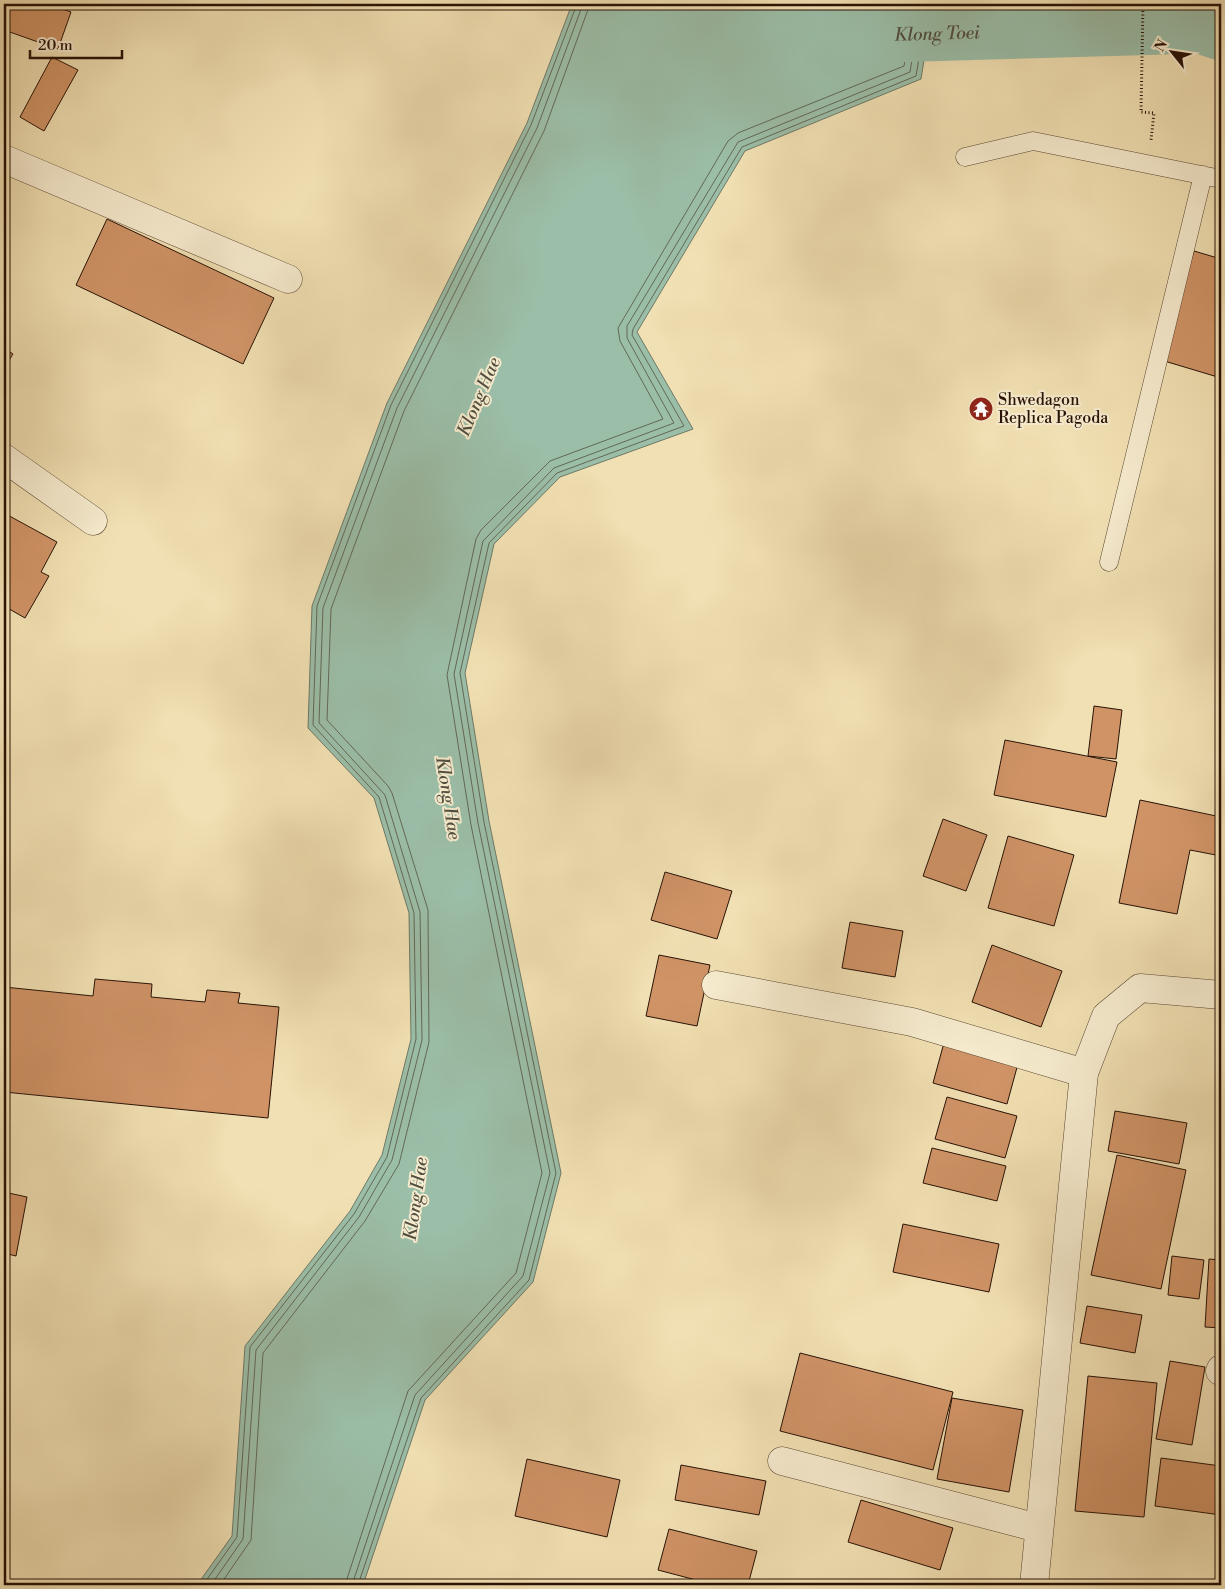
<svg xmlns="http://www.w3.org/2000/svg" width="1225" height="1589" viewBox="0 0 1225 1589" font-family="'Libre Bodoni',serif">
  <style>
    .water { fill: #9bbea8; stroke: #6d7967 }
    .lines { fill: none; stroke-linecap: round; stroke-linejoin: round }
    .shore { stroke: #626857; stroke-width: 1 }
    .river { stroke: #9bbea8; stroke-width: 55 }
    .building { fill: #cf9366; stroke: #281206 }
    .service-casing { stroke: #5a4631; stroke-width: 19 }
    .minor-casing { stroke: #5a4631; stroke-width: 29 }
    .tertiary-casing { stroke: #5a4631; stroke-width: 29 }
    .path { stroke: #281206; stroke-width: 3; stroke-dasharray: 1 2.5; stroke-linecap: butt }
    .service { stroke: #f6ebce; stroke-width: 18 }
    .minor { stroke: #f6ebce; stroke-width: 28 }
    .tertiary { stroke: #f6ebce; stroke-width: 28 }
    .labels { text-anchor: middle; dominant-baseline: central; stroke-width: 4; stroke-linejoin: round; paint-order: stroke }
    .poi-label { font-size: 16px; fill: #281206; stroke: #f6ebce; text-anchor: start }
    .water-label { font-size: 18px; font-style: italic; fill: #504e3f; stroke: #f6ebce }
  </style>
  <rect width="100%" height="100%" fill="#f1e0b3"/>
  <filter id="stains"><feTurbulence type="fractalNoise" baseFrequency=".004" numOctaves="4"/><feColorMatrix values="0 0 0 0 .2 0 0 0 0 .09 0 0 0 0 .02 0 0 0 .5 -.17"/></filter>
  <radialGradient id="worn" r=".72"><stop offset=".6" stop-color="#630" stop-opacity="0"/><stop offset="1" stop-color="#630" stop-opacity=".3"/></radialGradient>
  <!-- water -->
  <path class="water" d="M572,4H933L921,79L745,151L637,332L693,429L560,477L494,544L465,673L489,821L561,1173L533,1282L425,1400L363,1585H197L232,1536L245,1346L350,1211L382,1155L411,1039L409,913L374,798L308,728L312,606L387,403L527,123Z"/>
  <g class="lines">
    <!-- shore -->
    <path class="shore" d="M203,1585L237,1537L250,1347L354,1214L387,1157L416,1039L414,913L379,797L313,725L317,606L391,405L531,125L577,4
      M211,1585L243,1539L256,1350L359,1217L392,1160L422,1040L420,912L385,795L319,723L323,608L397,408L537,128L583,4
      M220,1585L251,1540L263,1353L365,1221L399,1164L429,1042L428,910L392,793L388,786L327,720L331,609L404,411L544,131L590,4
      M345,1585L408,1391L516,1273L542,1173L471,825L447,675L476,539L481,530L550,461L663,419L620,341L618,328L728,141L738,133L904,66L914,4
      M352,1585L415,1395L523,1276L550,1173L478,823L454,674L483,541L554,468L674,423L627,338V326L738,142L910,72L921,4
      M358,1585L421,1398L529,1280L556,1173L484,822L460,673L489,543L557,473L684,426L632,335L633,329L742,147L916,76L928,4"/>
    <!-- river -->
    <path class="river" id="s1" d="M853,36L1200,26L1221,33"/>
  </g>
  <!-- building -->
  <path class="building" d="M4,4H49L71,12L58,49L4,30Z
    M52,57L78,70L44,131L20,117Z
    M107,219L274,298L243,364L76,285Z
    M1194,251L1221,259V378L1161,360Z
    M4,348L13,354L4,368Z
    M4,513L57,542L41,572L49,576L25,618L4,606Z
    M1094,706L1122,710L1116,759L1088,756Z
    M1005,740L1117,762L1106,817L994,795Z
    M1140,800L1221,817V856L1190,850L1177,914L1119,903Z
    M943,819L987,835L966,891L923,876Z
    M1008,836L1074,855L1054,926L988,908Z
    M665,872L732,891L717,939L651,920Z
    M850,922L903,931L895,977L842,968Z
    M992,945L1062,971L1041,1027L972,1002Z
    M659,955L710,965L697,1026L646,1016Z
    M95,979L152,984L151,997L205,1002L207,990L240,993L238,1003L279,1007L268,1118L4,1092V987L93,996Z
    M1221,1024V1051L1216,1049Z
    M945,1039L1019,1060L1007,1104L933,1083Z
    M947,1097L1017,1116L1005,1158L935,1139Z
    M1115,1111L1187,1123L1179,1164L1108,1151Z
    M932,1148L1006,1166L997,1201L923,1183Z
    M1117,1155L1186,1170L1161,1289L1091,1275Z
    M4,1192L27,1197L16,1256L4,1253Z
    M903,1224L999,1244L989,1292L893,1272Z
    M1172,1256L1204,1260L1199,1299L1168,1295Z
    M1209,1259L1221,1260V1328L1205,1327Z
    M1087,1306L1142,1315L1135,1353L1080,1343Z
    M800,1353L953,1392L933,1470L780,1431Z
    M1170,1361L1205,1367L1192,1445L1156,1439Z
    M1088,1376L1157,1383L1144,1517L1075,1511Z
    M952,1398L1023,1410L1009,1492L937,1479Z
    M1161,1458L1221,1466V1515L1155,1506Z
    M527,1459L620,1480L607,1537L515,1516Z
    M681,1465L766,1481L759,1515L675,1500Z
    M861,1500L953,1528L940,1570L848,1542Z
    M669,1529L757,1551L748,1585H715L658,1570Z"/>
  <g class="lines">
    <defs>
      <path id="service" d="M965,157L1033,141L1221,179
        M1109,562L1203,175"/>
      <path id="minor" d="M4,159L288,279
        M4,458L93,521
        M716,985L912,1022L1084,1073
        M1220,1371L1221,1369
        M782,1461L1038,1528"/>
      <path id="tertiary" d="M1034,1585L1084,1073L1106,1016L1140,988L1221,995"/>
    </defs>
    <!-- service casing -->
    <use href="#service" class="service-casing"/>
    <!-- minor casing -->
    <use href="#minor" class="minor-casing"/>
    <!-- tertiary casing -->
    <use href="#tertiary" class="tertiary-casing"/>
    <!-- path -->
    <path class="path" d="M1143,4L1141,112L1154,113L1151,140"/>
    <!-- service -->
    <use href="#service" class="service"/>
    <!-- minor -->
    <use href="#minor" class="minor"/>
    <!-- tertiary -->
    <use href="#tertiary" class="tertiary"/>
  </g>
  <!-- icons -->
  <defs>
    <symbol id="temple-disc" viewBox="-11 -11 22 22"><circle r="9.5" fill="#8f2418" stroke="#f6ebce"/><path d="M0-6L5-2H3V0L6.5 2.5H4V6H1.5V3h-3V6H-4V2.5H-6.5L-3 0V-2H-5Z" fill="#fff"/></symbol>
  </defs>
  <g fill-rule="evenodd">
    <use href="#temple-disc" x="967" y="395" width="28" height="28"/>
  </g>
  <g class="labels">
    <!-- poi labels -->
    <g class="poi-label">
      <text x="998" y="400">Shwedagon<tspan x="998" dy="18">Replica Pagoda</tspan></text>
    </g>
    <!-- water labels -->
    <g class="water-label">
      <text stroke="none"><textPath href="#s1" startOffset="84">Klong Toei</textPath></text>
      <text transform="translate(479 397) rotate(-67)">Klong Hae</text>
      <text transform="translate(448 798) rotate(81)">Klong Hae</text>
      <text transform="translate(416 1199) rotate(-82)">Klong Hae</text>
    </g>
  </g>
  <!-- margin -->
  <rect width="1225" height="1589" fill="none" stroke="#f1e0b3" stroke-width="20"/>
  <rect x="5" y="5" width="1215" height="1579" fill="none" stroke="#281206" stroke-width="2.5"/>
  <rect x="10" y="10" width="1205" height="1569" fill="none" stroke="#281206"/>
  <!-- north arrow -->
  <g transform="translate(1172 52) rotate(300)" stroke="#f6ebce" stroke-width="4" paint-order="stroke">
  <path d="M0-4L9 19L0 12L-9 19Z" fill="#281206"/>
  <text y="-8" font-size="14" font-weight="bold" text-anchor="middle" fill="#281206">N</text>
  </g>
  <!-- scale -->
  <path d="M30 50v8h92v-8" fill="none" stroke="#281206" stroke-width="2.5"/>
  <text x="38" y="50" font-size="15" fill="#281206" stroke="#f6ebce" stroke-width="4" paint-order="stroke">20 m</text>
  <rect width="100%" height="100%" filter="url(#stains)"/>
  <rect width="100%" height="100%" fill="url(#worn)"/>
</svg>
